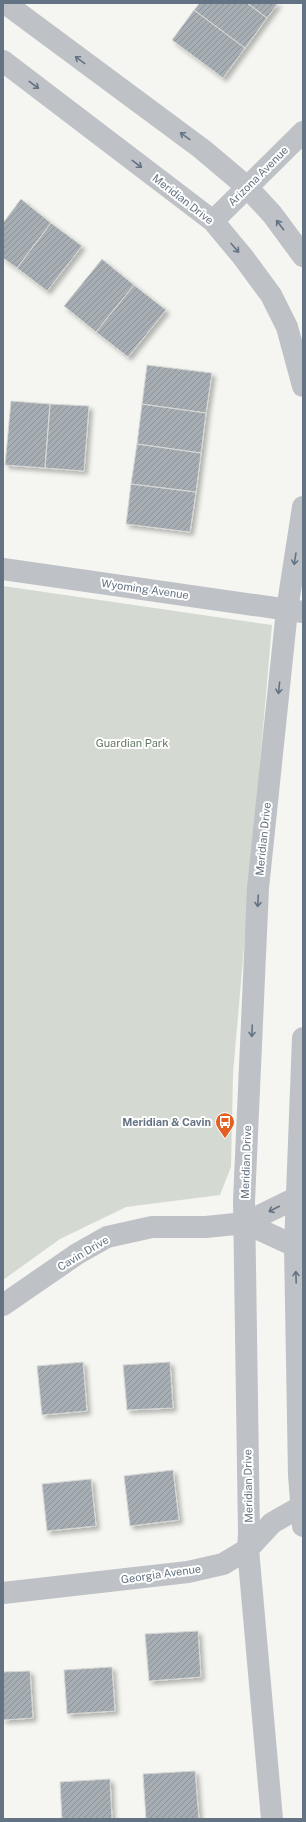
<svg xmlns="http://www.w3.org/2000/svg" width="306" height="1822" viewBox="0 0 306 1822" font-family="'Public Sans',sans-serif">
  <style>
    .green { fill: #d4dad1 }
    .building { fill: url(#building-hatch); stroke: #d6d7d4; filter: url(#shadow) }
    .lines { fill: none; stroke-linecap: round; stroke-linejoin: round }
    .minor { stroke: #bec1c6; stroke-width: 22 }
    .oneway { stroke: #647383 }
    .labels { text-anchor: middle; dominant-baseline: central; stroke-width: 4; stroke-linejoin: round; paint-order: stroke }
    .street-label { font-size: 11px; fill: #647383; stroke: #fff }
    .park-label { font-size: 11px; fill: #667a63; stroke: #fff }
    .poi-label { font-size: 11px; font-weight: bold; fill: #647383; stroke: #fff; text-anchor: end }
  </style>
  <defs>
    <pattern id="building-hatch" width="6" height="6" patternUnits="userSpaceOnUse"><rect width="6" height="6" fill="#a6aeb4"/><path d="M-1 1l2-2M0 6l6-6M5 7l2-2" fill="none" stroke="#8b9298"/></pattern>
    <filter id="shadow"><feDropShadow dx="3.5" dy="3.5" stdDeviation="2" flood-color="#0004"/></filter>
  </defs>
  <rect width="100%" height="100%" fill="#f5f5f1"/>
  <!-- green -->
  <path class="green" d="M3,586L272,625L233,1074L231,1167L220,1195L126,1207L60,1239L3,1280Z"/>
  <!-- building -->
  <path class="building" d="M200,3H247L267,18L245,48L194,10Z
    M247,3H278L267,18Z
    M194,10L245,48L223,78L172,40Z
    M21,199L51,223L17,268L3,258V223Z
    M51,223L82,246L47,291L17,268Z
    M102,259L134,285L96,332L64,306Z
    M134,285L166,310L128,357L96,332Z
    M147,365L212,373L206,413L142,404Z
    M11,401L50,404L45,468L5,465Z
    M50,404L89,406L84,471L45,468Z
    M142,404L206,413L201,453L137,444Z
    M137,444L201,453L196,492L131,484Z
    M131,484L196,492L190,532L126,524Z
    M83,1362L87,1411L42,1415L37,1366Z
    M170,1362L173,1408L127,1410L123,1365Z
    M173,1470L179,1520L130,1526L124,1476Z
    M91,1479L96,1526L47,1531L42,1484Z
    M198,1631L201,1677L149,1681L145,1634Z
    M112,1667L115,1711L67,1714L64,1670Z
    M30,1671L33,1718L3,1720V1672Z
    M195,1771L199,1819H146L143,1774Z
    M110,1779L112,1819H62L60,1782Z"/>
  <g class="lines">
    <!-- minor -->
    <path class="minor" d="M5,3L202,149L247,187L272,214L303,256
      M3,61L213,221L243,257L271,295L287,327L303,386
      M213,221L303,132
      M3,569L303,612
      M303,1038L295,1246L299,1475L303,1526
      M245,1223L295,1246H303
      M3,1305L77,1254L107,1237L152,1227H206L245,1223L296,1198H303
      M3,1593L188,1572L223,1564L248,1549L272,1523L300,1507
      M272,1819L248,1549L249,1533L244,1201L258,888L287,610L303,507"/>
  </g>
  <!-- one-way arrows -->
  <defs><path id="oneway-shaft" d="M-6 0H5M1.5-3L5.5 0L1.5 3" fill="none" stroke-width="1.6" stroke-linecap="round" stroke-linejoin="round"/></defs>
  <g class="oneway">
    <use href="#oneway-shaft" transform="translate(80 60) rotate(-144)"/>
    <use href="#oneway-shaft" transform="translate(34 85) rotate(37)"/>
    <use href="#oneway-shaft" transform="translate(185 136) rotate(-144)"/>
    <use href="#oneway-shaft" transform="translate(137 164) rotate(37)"/>
    <use href="#oneway-shaft" transform="translate(280 225) rotate(-127)"/>
    <use href="#oneway-shaft" transform="translate(235 248) rotate(50)"/>
    <use href="#oneway-shaft" transform="translate(295 559) rotate(99)"/>
    <use href="#oneway-shaft" transform="translate(279 688) rotate(96)"/>
    <use href="#oneway-shaft" transform="translate(258 901) rotate(93)"/>
    <use href="#oneway-shaft" transform="translate(252 1031) rotate(92)"/>
    <use href="#oneway-shaft" transform="translate(274 1209) rotate(153)"/>
    <use href="#oneway-shaft" transform="translate(296 1277) rotate(-92)"/>
  </g>
  <!-- icons -->
  <defs>
    <symbol id="bus-pin" viewBox="-11 -11 22 30"><path d="M0 17L-7.5 6A9.5 9.5 0 1 1 7.5 6Z" fill="#e35f24" stroke="#fff"/><path d="M-5-6H5V4H4V6H2V4H-2V6H-4V4H-5ZM-3.5-4V0h7V-4ZM-3.5 1.2v1.5H-2V1.2ZM2 1.2v1.5H3.5V1.2Z" fill="#fff"/></symbol>
  </defs>
  <g fill-rule="evenodd">
    <use href="#bus-pin" x="214" y="1111" width="22" height="30"/>
  </g>
  <g class="labels">
    <!-- street labels -->
    <g class="street-label">
      <text transform="translate(258 176) rotate(-45)">Arizona Avenue</text>
      <text transform="translate(183 199) rotate(38)">Meridian Drive</text>
      <text transform="translate(145 589) rotate(8)">Wyoming Avenue</text>
      <text transform="translate(263 839) rotate(-84)">Meridian Drive</text>
      <text transform="translate(246 1162) rotate(-88)">Meridian Drive</text>
      <text transform="translate(83 1253) rotate(-31)">Cavin Drive</text>
      <text transform="translate(248 1486) rotate(-91)">Meridian Drive</text>
      <text transform="translate(161 1574) rotate(-8)">Georgia Avenue</text>
    </g>
    <!-- park labels -->
    <g class="park-label">
      <text x="132" y="743">Guardian Park</text>
    </g>
    <!-- poi labels -->
    <g class="poi-label">
      <text x="211" y="1122">Meridian &amp; Cavin</text>
    </g>
  </g>
  <!-- border -->
  <rect width="306" height="1822" fill="none" stroke="#647383" stroke-width="8"/>
</svg>
